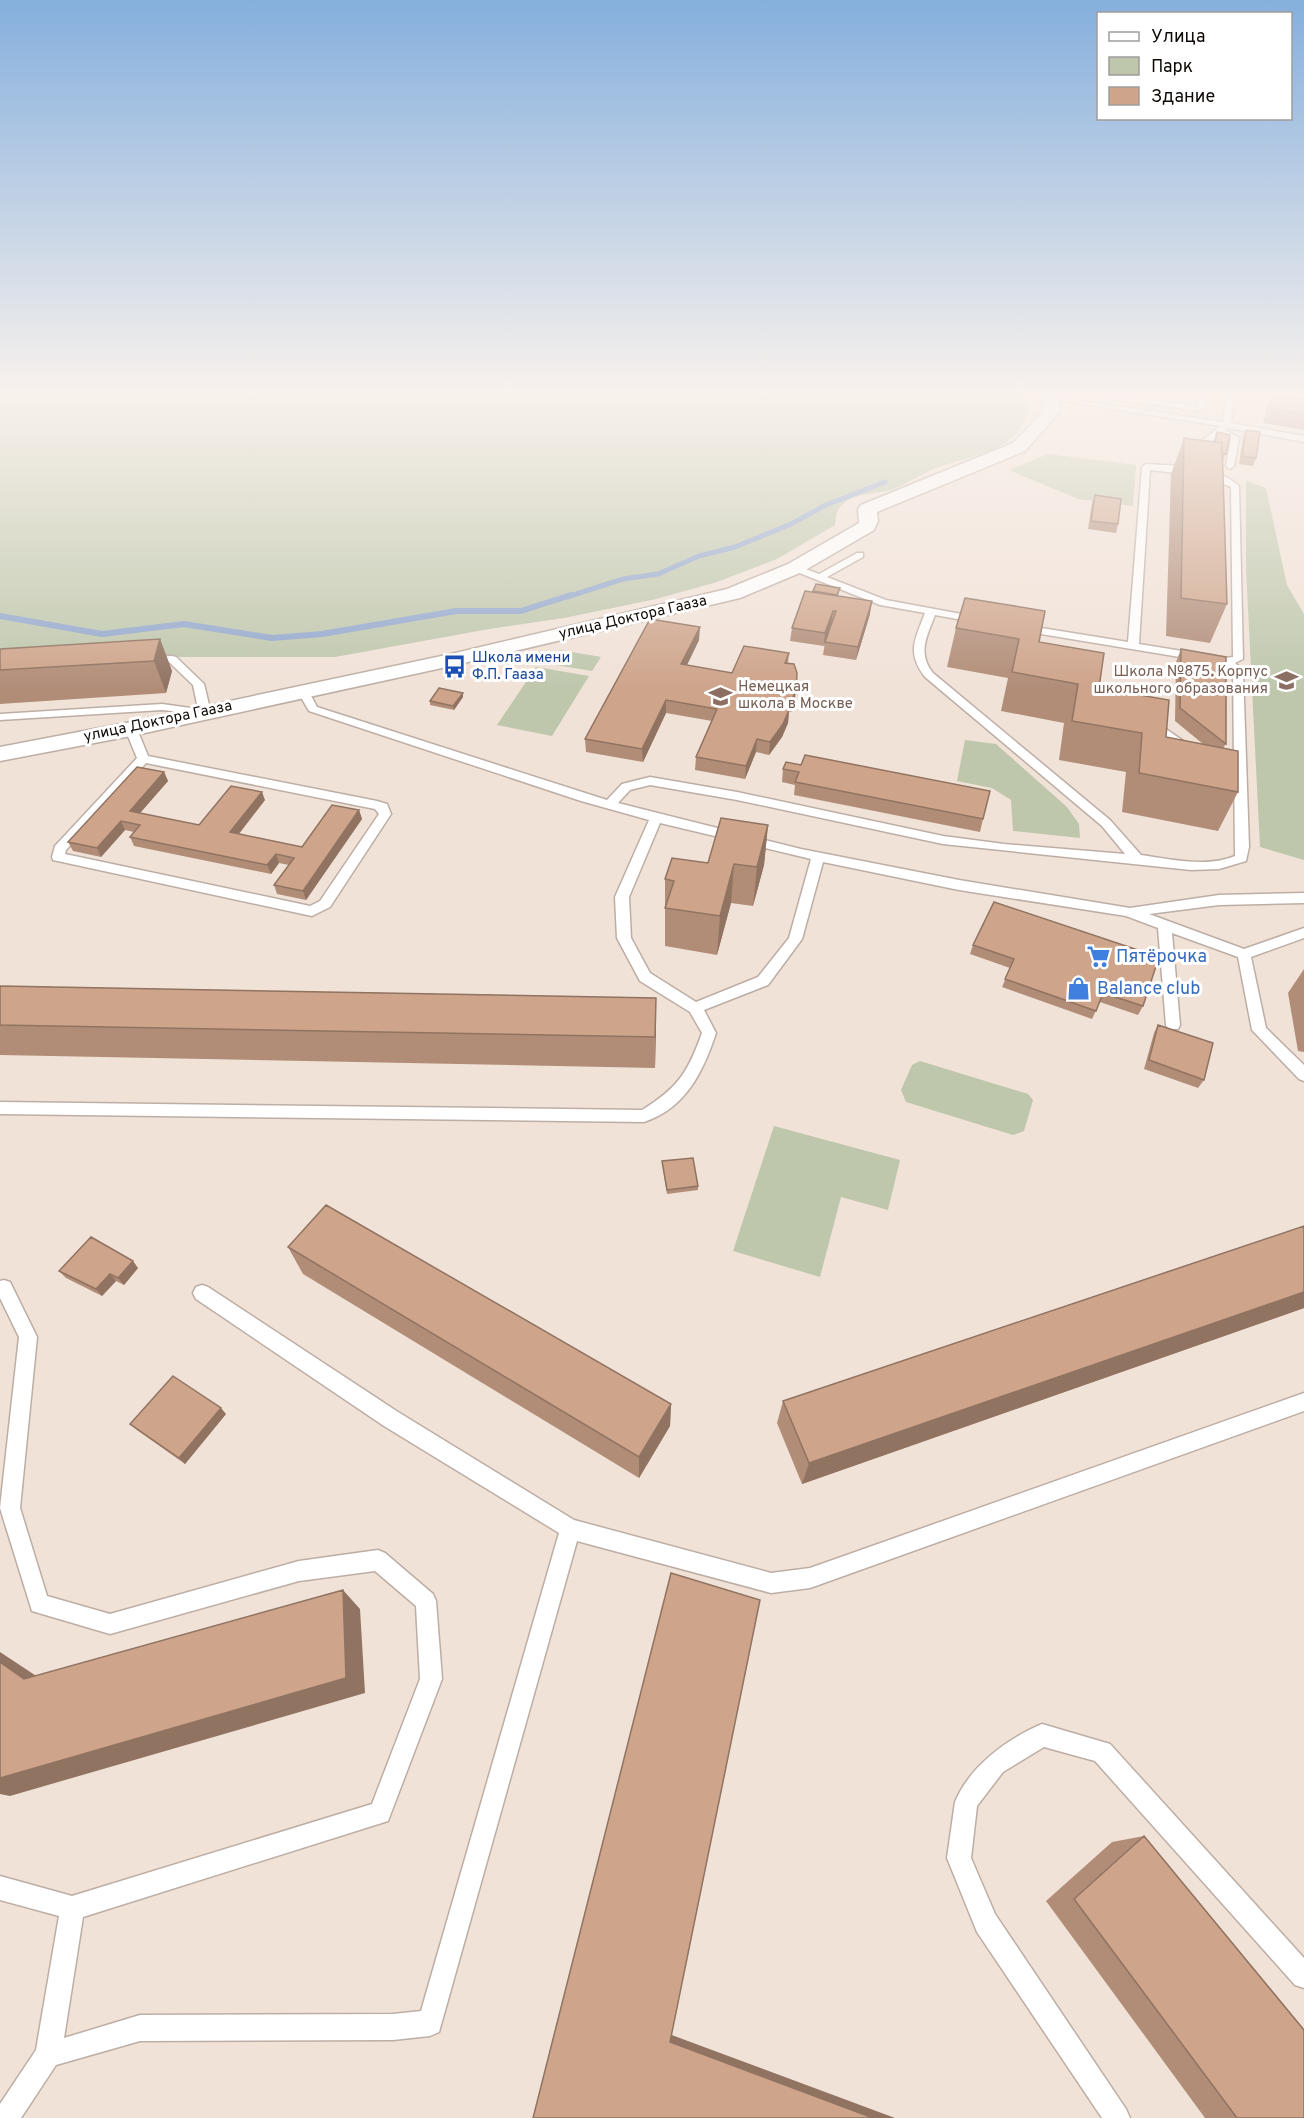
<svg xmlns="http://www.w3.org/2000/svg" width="1304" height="2118" viewBox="0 0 1304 2118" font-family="Overpass,sans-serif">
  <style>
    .green { fill: #bec7ac }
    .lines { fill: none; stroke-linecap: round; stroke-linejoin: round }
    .stream-far1 { stroke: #91a7cd; stroke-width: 5 }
    .stream { stroke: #91a7cd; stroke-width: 6 }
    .lane-casing { stroke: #bdaea5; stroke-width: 3 }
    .street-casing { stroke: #bdaea5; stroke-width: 3 }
    .lane { fill: #fff; fill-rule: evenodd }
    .street { fill: #fff; fill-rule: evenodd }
    .wall { fill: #b18d78 }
    .shaded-wall { fill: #907361 }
    .building { fill: #cea48b; stroke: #907361; stroke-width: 1.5 }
    .labels { text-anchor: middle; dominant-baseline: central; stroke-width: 6; stroke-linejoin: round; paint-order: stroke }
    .far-street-label { font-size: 15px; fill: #0f0a07; stroke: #fff }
    .far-transit-label { font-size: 15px; fill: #164399; stroke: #fff; text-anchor: start }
    .far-education-label { font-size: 15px; fill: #785e54; stroke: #fff; text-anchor: end }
    .shop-label { font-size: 18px; fill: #366cbe; stroke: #fff; text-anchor: start }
  </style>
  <rect width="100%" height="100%" fill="#f1e2d8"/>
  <!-- green -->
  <path class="green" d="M0,394H1019L1029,406C1021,453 972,454 936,468C921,474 907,484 891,490C877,494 854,493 843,504C836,510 836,516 835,525L777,559L717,582L656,599L564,618L489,629L335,657H149L0,667Z
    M1048,454L1136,465L1133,506L1078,499L1009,470Z
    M1246,481L1266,488L1287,585L1304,614V860L1260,847L1246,569Z
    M560,650L601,657L592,671L550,664Z
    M536,667L589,676L552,736L497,725Z
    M965,740L996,744L1067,807L1079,824L1080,838L1013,831L1011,800L992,788L957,781Z
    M920,1061L1028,1094L1033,1100L1024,1131L1013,1135L906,1102L901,1090L912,1065Z
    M774,1126L900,1160L888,1210L841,1197L820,1277L733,1251Z"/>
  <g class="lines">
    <!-- stream-far1 -->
    <path class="stream-far1" d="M567,597L623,579L658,574L699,556L735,547L791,524L826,505L885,482"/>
    <!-- stream -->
    <path class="stream" d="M0,616L102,634L184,624L272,638L322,634L456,611H521L571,595"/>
    <defs>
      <path id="lane" d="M1102,394L1197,406L1199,394H1207L1204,409L1200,411L1105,398H1102Z
        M1227,394H1235L1231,423L1304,436V442L1229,428L1225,430L1239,438L1234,466L1230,469L1226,466L1231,439L1220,434L1195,455L1188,453L1220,426L1046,398L1050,396L1223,422Z
        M1146,464C1175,466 1217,465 1239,486L1243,659L1235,663L1243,670L1249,847L1246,861L1219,869L1191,870L943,844L737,800L650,785L630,790L618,803L801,849L959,880L1130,908L1219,895L1304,893V903L1219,905L1149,914L1244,949L1304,928V938L1251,957L1266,1028L1304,1065V1081L1299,1079L1252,1030L1238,957L1172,933L1180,1025L1178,1029H1168L1166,1025L1158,928L1126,916L959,890L823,862L802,939L768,985L704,1010L716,1033C703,1072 686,1108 644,1122L0,1114V1102L642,1110C678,1088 688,1072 702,1033L690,1012L640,981L617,938L615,897L649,820L581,801L309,711L298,692L304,689L308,690L317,707L607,800L622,784L650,777L737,792L943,836L1004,844L1125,854L1102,826L925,677C906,652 915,640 925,613L880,605L792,570V566L795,565L819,574L857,553H863V557L827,577L886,600L983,618L984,620L979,623L935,615C927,636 917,653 933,673L1110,820L1141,855C1170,859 1207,868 1235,856L1233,671L1222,664L1023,631L1018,628L1023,625L1128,642L1142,467ZM1150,470L1204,476L1231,487L1233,657L1225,658L1139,644ZM660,823L811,859L789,938L758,977L696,1002L650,973L631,938L629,897Z
        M172,656L176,657L204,684L211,713L209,715L162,710L0,720V714L162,704L198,709L193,685L169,662L147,663L142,660L147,657Z
        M1150,718L1192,747V753H1184L1146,723L1144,721Z
        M131,726L137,729L148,756L377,801L387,804L391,814L330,907L312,916L53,860L52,857L55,846L137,758L125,729ZM146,763L375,809L379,814L320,901L310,906L65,854L66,850Z
        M4,1280L10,1282L37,1337L20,1508L47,1596L110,1614L299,1561L378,1550L385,1553L433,1594L436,1601L442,1679L388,1821L83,1917L64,2038L140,2015L393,2014L421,2011L559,1533L384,1426L196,1299L193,1293L196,1287L202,1285L208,1287L398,1412L574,1520L771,1573L810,1568L1304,1393V1411L810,1588L771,1593L577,1541L439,2032L430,2036L393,2040L140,2041L56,2065L21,2118H0V2104L36,2050L59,1916L0,1900V1876L72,1896L372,1804L420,1679L416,1606L375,1571L299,1581L110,1634L32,1611L0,1508L19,1337L0,1298V1281Z
        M1042,1724L1110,1744L1304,1958V1988L1295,1985L1095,1761L1044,1747L1003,1772L977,1806L971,1858L995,1914L1126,2109L1130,2118H1102L977,1932L947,1858L955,1802C970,1766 1007,1739 1042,1724Z"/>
      <path id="street" d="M1038,394H1055L1060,404V411L1025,451L877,512L878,521L874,530L802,572L740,598L451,666L131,736L0,761V747L131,722L451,654L727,589L788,564L859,523L858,509L861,505L1013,443L1043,412L1044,404Z"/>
    </defs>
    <!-- lane casing -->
    <use href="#lane" class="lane-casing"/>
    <!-- street casing -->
    <use href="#street" class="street-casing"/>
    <!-- lane -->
    <use href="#lane" class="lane"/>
    <!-- street -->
    <use href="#street" class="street"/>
  </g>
  <!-- wall -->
  <path class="wall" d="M1272,395L1304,400V430L1263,423L1266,410Z
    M1246,430L1256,458L1253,466L1239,464L1243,438Z
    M1217,432L1226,454L1223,461L1227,604L1210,643L1166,636L1171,474L1184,438L1214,442Z
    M1095,495L1118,524L1116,533L1088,529L1092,503Z
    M813,591L839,592L838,596L870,614L856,660L823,655L825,642L831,624L824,646L790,641L792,628Z
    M956,628L1039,642L1166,737L1203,744L1175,721L1176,662L1181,649L1226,744L1223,748L1238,792L1218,831L1122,812L1126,772L1059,760L1064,723L1001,711L1008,678L947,667Z
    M160,639L172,671L166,693L0,704V649Z
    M699,640L687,665L732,673L789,653L788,663L794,704L791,712L789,711L788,723L782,737L769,755L756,752L745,779L695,770L696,757L712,721L666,713L643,762L586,752L585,739Z
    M463,693V697L454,710L430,705V701Z
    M801,765L983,819L980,832L794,795L795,785L782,782L783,769Z
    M164,772L168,781L140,813L199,825L265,800L239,834L302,847L359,810L362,819L306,900L277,894L274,885L289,865L279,863L271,874L134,846L130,837L134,832L125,830L101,857L73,851L68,842Z
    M768,825L764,865L753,906L731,903L717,955L665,946V879L708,863Z
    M994,902L1143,1006L1138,1015L1100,1002L1092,1019L1002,987L1010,968L970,954L973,945Z
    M1304,969V1052L1298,1051L1288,993Z
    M0,986L656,998L655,1068L0,1055Z
    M1158,1025L1204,1080L1198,1088L1144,1069L1154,1033Z
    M662,1161L698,1186V1190L667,1194Z
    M1304,1226V1308L802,1484L777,1423L783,1401Z
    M288,1247L671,1404L670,1426L639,1478L303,1274Z
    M138,1268L124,1285L116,1281L102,1296L66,1278L59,1271Z
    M226,1414L185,1464L137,1430L130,1424Z
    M1144,1836L1304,2118H1205L1046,1901L1112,1842Z"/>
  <!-- shaded-wall -->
  <path class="shaded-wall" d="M872,601L870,614L856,660L858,647Z
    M833,611L831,624L824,646L825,633Z
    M700,627L699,640L681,677V664Z
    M160,639L172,671L166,693L154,661Z
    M796,691L794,704L791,712L792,699Z
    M463,693V697L454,710L453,706Z
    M789,697L787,710L783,709Z
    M666,700V713L643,762L642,749Z
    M789,710L788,723L782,737L769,755L770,742Z
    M757,739L756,752L745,779L746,766Z
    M164,772L168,781L134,820L130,811Z
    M262,792L265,800L233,841L230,832Z
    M359,810L362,819L306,900L303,891Z
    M121,821L125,830L101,857L97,848Z
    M768,825L764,865L753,906L757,867Z
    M276,854L279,863L271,874L267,865Z
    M734,864L731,903L717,955L720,916Z
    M656,998V1029L655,1068V1037Z
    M133,1261L138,1268L124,1285L118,1278Z
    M110,1274L116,1281L102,1296L96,1289Z
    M1304,1292V1308L802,1484L809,1463Z
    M671,1404L670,1426L639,1478V1457Z
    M221,1408L226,1414L185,1464L179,1458Z
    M343,1590L360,1609L365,1693L10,1796L0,1794V1778Z
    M0,1652L62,1693L24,1679L0,1662Z
    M669,2034L895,2118H873L670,2042Z"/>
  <!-- building -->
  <path class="building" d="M1272,395L1304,400V413L1270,408Z
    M1246,430L1260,432L1256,458L1242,456Z
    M1217,432L1230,435L1226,454L1222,453V443L1215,442Z
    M1184,438L1222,443L1227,604L1181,598Z
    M1095,495L1121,499L1118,524L1091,521Z
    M816,584L840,588L837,595L813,591Z
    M805,591L872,601L858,647L825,642L836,611H833L825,633L792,628Z
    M965,598L1045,611L1039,642L1104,653L1099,688L1169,700L1166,737L1238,751V792L1139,773L1142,733L1072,721L1078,684L1012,672L1019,639L956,628Z
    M650,619L700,627L681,664L732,673L744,646L789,653L785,663L794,664L797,673L796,691L792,699L789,697L783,709L789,710L783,724L770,742L757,739L746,766L696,757L717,709L666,700L642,749L585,739Z
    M160,639L154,661L0,670V649Z
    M1181,649L1226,657V744L1180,708Z
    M439,688L463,693L453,706L430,701Z
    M805,755L990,791L983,819L795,782L799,772L783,769L786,762L801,765Z
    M137,767L164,772L130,811L199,825L231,786L262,792L230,832L302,847L332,805L359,810L303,891L274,885L294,858L276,854L267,865L130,837L140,825L121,821L97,848L68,842Z
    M721,818L768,825L757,867L734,864L720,916L665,908L674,881L665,879L672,858L708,863Z
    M994,902L1159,957L1143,1006L1103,993L1096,1011L1005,979L1014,959L973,945Z
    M0,986L656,998L655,1037L0,1025Z
    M1158,1025L1213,1043L1204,1080L1149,1060Z
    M693,1158L698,1186L667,1190L662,1161Z
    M326,1205L671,1404L639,1457L288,1247Z
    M1304,1226V1292L809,1463L783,1401Z
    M91,1237L133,1261L118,1278L110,1274L96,1289L59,1271Z
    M173,1376L221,1408L179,1458L130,1424Z
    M671,1573L760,1600L670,2042L873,2118H533Z
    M343,1590L346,1678L0,1778V1662L24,1679Z
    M1144,1836L1304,2030V2118H1237L1074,1899Z"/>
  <!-- sky -->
  <linearGradient id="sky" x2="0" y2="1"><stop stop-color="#85afdd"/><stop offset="0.57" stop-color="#f9f2ed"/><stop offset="1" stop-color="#f9f2ed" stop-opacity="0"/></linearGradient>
  <rect width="1304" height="690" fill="url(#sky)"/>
  <!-- icons -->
  <defs>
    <symbol id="bus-bare" viewBox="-9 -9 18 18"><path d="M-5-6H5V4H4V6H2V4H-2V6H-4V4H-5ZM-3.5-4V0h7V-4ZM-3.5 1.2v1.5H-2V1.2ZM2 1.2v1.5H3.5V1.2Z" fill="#1a4fb4" stroke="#fff" stroke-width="2.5" paint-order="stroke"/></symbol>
    <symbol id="school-bare" viewBox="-9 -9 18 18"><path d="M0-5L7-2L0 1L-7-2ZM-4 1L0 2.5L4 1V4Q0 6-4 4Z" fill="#8d6e63" stroke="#fff" stroke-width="2.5" paint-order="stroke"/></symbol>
    <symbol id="supermarket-bare" viewBox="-9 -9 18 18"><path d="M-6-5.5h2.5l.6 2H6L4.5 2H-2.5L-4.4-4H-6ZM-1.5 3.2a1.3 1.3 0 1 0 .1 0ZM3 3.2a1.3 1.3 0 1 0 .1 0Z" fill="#3f7fe0" stroke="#fff" stroke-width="2.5" paint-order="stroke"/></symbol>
    <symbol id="shop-bare" viewBox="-9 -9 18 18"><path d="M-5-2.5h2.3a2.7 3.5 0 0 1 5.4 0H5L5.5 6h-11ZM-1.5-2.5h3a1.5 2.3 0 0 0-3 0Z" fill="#3f7fe0" stroke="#fff" stroke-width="2.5" paint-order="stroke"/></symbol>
  </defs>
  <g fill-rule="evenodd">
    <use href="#bus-bare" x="438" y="650" width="33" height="33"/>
    <use href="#school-bare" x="1270" y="664" width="33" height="33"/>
    <use href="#school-bare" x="704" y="680" width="33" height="33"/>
    <use href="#supermarket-bare" x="1082" y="940" width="33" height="33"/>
    <use href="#shop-bare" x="1062" y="972" width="33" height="33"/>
  </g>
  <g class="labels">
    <!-- far-street labels -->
    <g class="far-street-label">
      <text transform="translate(633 618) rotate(-13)">улица Доктора Гааза</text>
      <text transform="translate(158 722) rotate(-12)">улица Доктора Гааза</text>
    </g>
    <!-- far-transit labels -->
    <g class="far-transit-label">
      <text x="472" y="658">Школа имени<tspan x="472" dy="17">Ф.П. Гааза</tspan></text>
    </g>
    <!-- far-education labels -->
    <g class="far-education-label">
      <text x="1268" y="672">Школа №875. Корпус<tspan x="1268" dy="17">школьного образования</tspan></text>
      <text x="738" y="687" text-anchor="start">Немецкая<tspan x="738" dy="17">школа в Москве</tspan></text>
    </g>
    <!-- shop labels -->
    <g class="shop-label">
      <text x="1116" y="957">Пятёрочка</text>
      <text x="1097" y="989">Balance club</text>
    </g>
  </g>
  <!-- legend -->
  <rect x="1097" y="12" width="195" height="108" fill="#ffffff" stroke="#9f9d9c" stroke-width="1.5"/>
  <rect x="1109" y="32" width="30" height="9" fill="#ffffff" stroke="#9f9d9c" stroke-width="1.5"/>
  <text x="1151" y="42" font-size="18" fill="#0f0a07">Улица</text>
  <rect x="1109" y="57" width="30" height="18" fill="#bec7ac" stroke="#9f9d9c" stroke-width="1.5"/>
  <text x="1151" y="72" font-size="18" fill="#0f0a07">Парк</text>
  <rect x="1109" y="87" width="30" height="18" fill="#cea48b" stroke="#9f9d9c" stroke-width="1.5"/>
  <text x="1151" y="102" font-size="18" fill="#0f0a07">Здание</text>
</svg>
